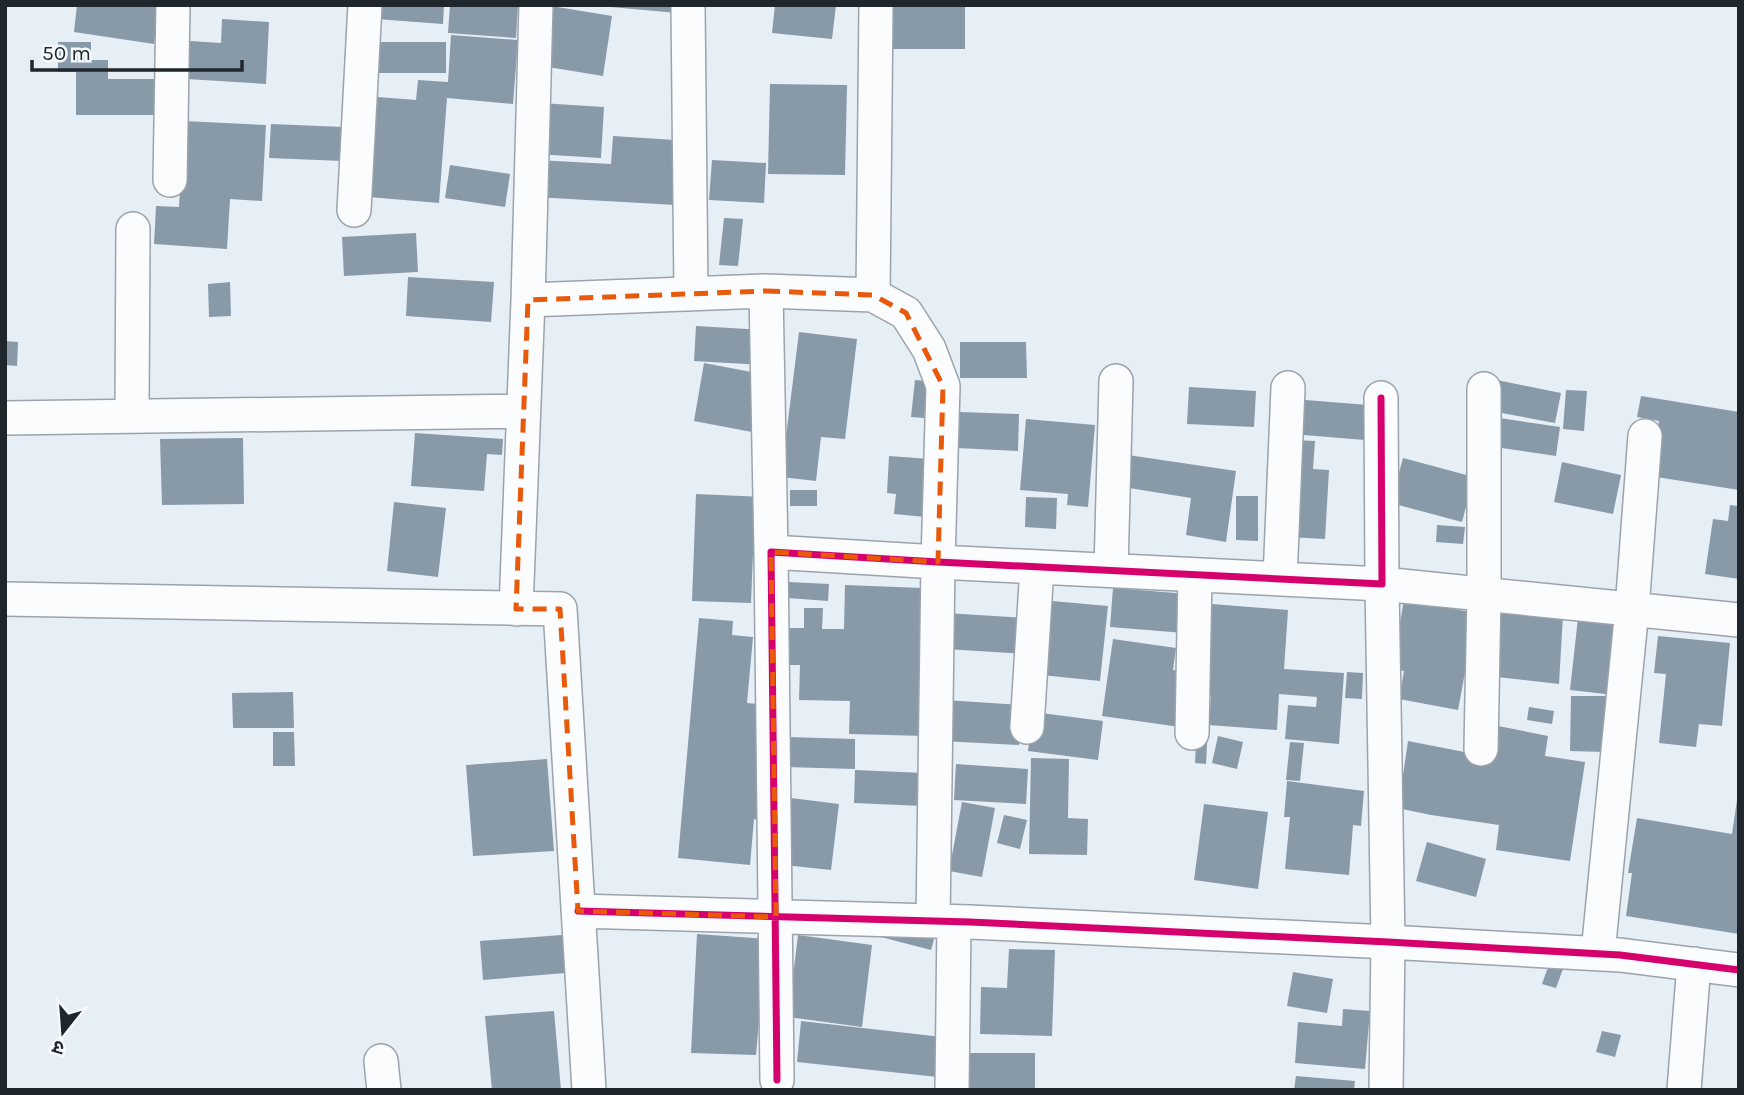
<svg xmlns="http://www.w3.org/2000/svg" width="1744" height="1095" viewBox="0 0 1744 1095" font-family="Karla,'Noto Sans Devanagari',sans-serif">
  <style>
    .building { fill: #889aa8 }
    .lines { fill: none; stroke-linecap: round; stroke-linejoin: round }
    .minor-casing { stroke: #9ca3aa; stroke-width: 36 }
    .minor { stroke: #fbfcfe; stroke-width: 33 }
    .cycleway-casing { stroke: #f6fafe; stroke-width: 11 }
    .cycleway { stroke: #d6006c; stroke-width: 7 }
    .marked { fill: none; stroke: #e8590c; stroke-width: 5; stroke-dasharray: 14 9; stroke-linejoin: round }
  </style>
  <rect width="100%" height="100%" fill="#e6eef6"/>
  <!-- building -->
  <path class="building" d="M77,5H159L154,44L74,32Z
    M377,5H444L443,24L376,19Z
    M450,5L518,6L516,38L448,33Z
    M611,5H678L677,13L611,7Z
    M775,5H836L832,39L772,33Z
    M891,5H965V49H891Z
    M551,6L612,16L603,76L542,66Z
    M222,19L269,22L266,84L187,79L190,41L221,43Z
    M451,35L518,40L513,104L447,98L439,203L369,197L378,97L416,100L418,80L448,82Z
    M58,42H91V60H108V79H156V115H76V72H58Z
    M378,42H446V73H378Z
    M770,84L847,85L845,175L768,174Z
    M540,103L604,107L601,158L536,154Z
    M184,121L266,125L262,201L230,199L227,249L154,244L156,206L179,207Z
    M271,124L344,127L343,161L269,158Z
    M613,136L675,140L676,205L534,197L537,160L611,164Z
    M712,160L766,163L764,203L709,200Z
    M450,165L510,174L505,207L445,198Z
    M724,218L743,219L738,266L719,265Z
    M416,233L418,272L344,276L342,237Z
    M408,277L494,282L491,322L406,316Z
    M230,282L231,316L209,317L208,284Z
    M696,326L766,330L763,365L694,361Z
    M799,332L857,339L845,439L821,437L816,481L781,477Z
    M5,341L18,342L17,366L5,365Z
    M960,342H1026L1027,378H960Z
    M704,363L762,374L752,432L694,421Z
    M1492,379L1561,393L1555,423L1486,410Z
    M915,380L928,381L924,418L911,417Z
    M1189,387L1256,391L1254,427L1187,424Z
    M1566,390L1587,391L1584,431L1563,429Z
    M1641,396L1739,412V490L1650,476L1659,421L1637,417Z
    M1293,399L1368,405L1365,440L1291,434Z
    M959,412L1019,414L1018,451L957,448Z
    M1493,417L1560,427L1556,456L1488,446Z
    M1026,419L1095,425L1088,507L1067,505L1068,494L1020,490Z
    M415,433L503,439L502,455L487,454L484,491L411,486Z
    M243,438L244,504L162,505L160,439Z
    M1293,440L1315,441L1313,469L1329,470L1325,539L1288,537Z
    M1128,455L1236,471L1226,542L1186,535L1191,498L1123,487Z
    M889,456L930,459L926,517L894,514L896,494L887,493Z
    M1403,458L1474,477L1462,522L1391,503Z
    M1562,462L1621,475L1613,514L1554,502Z
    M790,490H817V506H790Z
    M696,494L765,497L763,529H754L751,603L692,601Z
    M1236,496H1258V541L1236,540Z
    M1026,497L1057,498L1056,529L1025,527Z
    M394,502L446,508L438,577L387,571Z
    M1730,505L1739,506V579L1705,574L1713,519L1728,521Z
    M1437,525L1465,527L1463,544L1436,542Z
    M789,582L829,584L828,601L788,598Z
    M845,585L922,588L919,703H926V736L849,734L850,701L799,700L800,665H785V628H804V608H823L822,629H844Z
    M1113,588L1188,594L1184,633L1110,627Z
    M1041,600L1108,606L1100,681L1042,675Z
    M1404,600L1476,613L1458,710L1399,699L1404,671L1392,669Z
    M1212,604L1288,610L1284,669L1344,673L1339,744L1285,739L1288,705L1316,707L1317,697L1279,694L1277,730L1209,725L1211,696H1205Z
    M1495,608L1563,615L1559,684L1488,676Z
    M946,613L1027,618L1025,654L946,649Z
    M699,618L733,621L732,635L753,637L747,703L768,705L759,820L754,819L750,865L678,858Z
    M1578,618L1614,622L1612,644L1619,645L1614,695L1570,690Z
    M1658,636L1730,643L1722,726L1699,724L1696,747L1659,743L1666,674L1654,673Z
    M1113,639L1176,648L1173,670L1187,672L1180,727L1102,716Z
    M1347,672L1363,673L1362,699L1345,698Z
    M293,692L294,728H233L232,693Z
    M1571,696H1606L1605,752L1570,751Z
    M944,700L1021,705L1019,745L942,741Z
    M1529,707L1554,711L1552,724L1527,720Z
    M1033,712L1103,721L1098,760L1028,751Z
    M1197,725L1208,726L1206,764L1195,763Z
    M1493,725L1548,736L1545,756L1585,762L1570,861L1496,850L1499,825L1431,815L1402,809L1401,789L1408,741L1485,756Z
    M273,732H294L295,766H273Z
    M1218,736L1243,742L1237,769L1212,763Z
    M787,737L855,739V769L786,767Z
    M1290,742L1304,743L1300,781L1286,780Z
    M1031,758L1069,759L1068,818L1088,819L1087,855L1029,854Z
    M547,759L554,851L473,856L466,765Z
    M956,764L1028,769L1026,804L954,800Z
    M855,770L924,773L923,806L854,803Z
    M1287,781L1364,791L1361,826L1353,825L1349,875L1285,869L1290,817H1284Z
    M791,798L839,804L831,870L784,865Z
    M1737,800H1739V934L1626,916L1632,873H1628L1637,818L1732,834Z
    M962,802L995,808L982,877L949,871Z
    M1204,804L1268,812L1258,889L1194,880Z
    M1004,815L1027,820L1020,849L997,843Z
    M1427,842L1486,859L1476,897L1416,881Z
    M938,925L931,950L877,936Z
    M697,934L766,939L756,1055L691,1053Z
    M562,935L565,973L483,980L480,941Z
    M798,935L872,945L862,1027L788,1017Z
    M1009,949L1055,950L1052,1036L980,1034L981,987L1007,988Z
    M1553,953L1567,958L1556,988L1542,984Z
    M1293,972L1333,979L1327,1013L1287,1006Z
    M1343,1009L1370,1011L1365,1069L1295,1063L1298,1022L1342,1026Z
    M554,1011L561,1090H492L485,1016Z
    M801,1021L942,1037L938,1077L797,1062Z
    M1602,1031L1621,1035L1615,1057L1596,1052Z
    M965,1053H1035V1090H965Z
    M1296,1076L1355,1081L1354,1090H1294Z"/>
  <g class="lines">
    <defs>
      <path id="minor" d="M688,5L691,294
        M170,180L173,5
        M354,210L365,5
        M766,291L873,295L876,5
        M873,295L906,313L929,349L943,386L938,562L933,921
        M528,300L536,5
        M132,416L133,229
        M5,418L523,411
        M1111,570L1116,381
        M1280,579L1288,388
        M5,599L560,609L589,1090
        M516,609L528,300L766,291L771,552
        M1027,727L1037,567
        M1192,733L1195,575
        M1481,749L1484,594V389
        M578,911L970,922L1388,942L1620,955L1739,970
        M1598,953L1632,609L1645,436
        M381,1061L384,1090
        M777,1080L771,552L938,562L1382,584L1381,398
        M952,1090L954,922
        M1386,1090L1388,942L1382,584L1739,620
        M1684,1090L1694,964"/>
    </defs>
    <!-- minor casing -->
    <use href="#minor" class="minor-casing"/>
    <!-- minor -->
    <use href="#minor" class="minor"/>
    <defs>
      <path id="cycleway" d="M578,911L970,922L1388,942L1620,955L1739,970
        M777,1080L771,552L938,562L1382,584L1381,398"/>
    </defs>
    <!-- cycleway casing -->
    <use href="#cycleway" class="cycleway-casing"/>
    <!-- cycleway -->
    <use href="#cycleway" class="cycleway"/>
  </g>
  <!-- marked area -->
  <path class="marked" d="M766,291L873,295L906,313L943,386L938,562L771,552L776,917L578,911L560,609H516L528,300Z"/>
  <!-- border -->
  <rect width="1744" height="1095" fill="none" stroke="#1f272d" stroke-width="14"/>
  <!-- north arrow -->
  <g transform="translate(63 1032) rotate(197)" stroke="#f6fafe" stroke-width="5" paint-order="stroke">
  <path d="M0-5L12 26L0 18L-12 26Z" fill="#1f272d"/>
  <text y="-10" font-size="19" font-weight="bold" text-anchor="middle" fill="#1f272d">उ</text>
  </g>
  <!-- scale -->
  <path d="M32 60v10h210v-10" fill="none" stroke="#1f272d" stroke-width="3.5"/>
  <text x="42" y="60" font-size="21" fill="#1f272d" stroke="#f6fafe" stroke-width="5" paint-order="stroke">50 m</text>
</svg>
